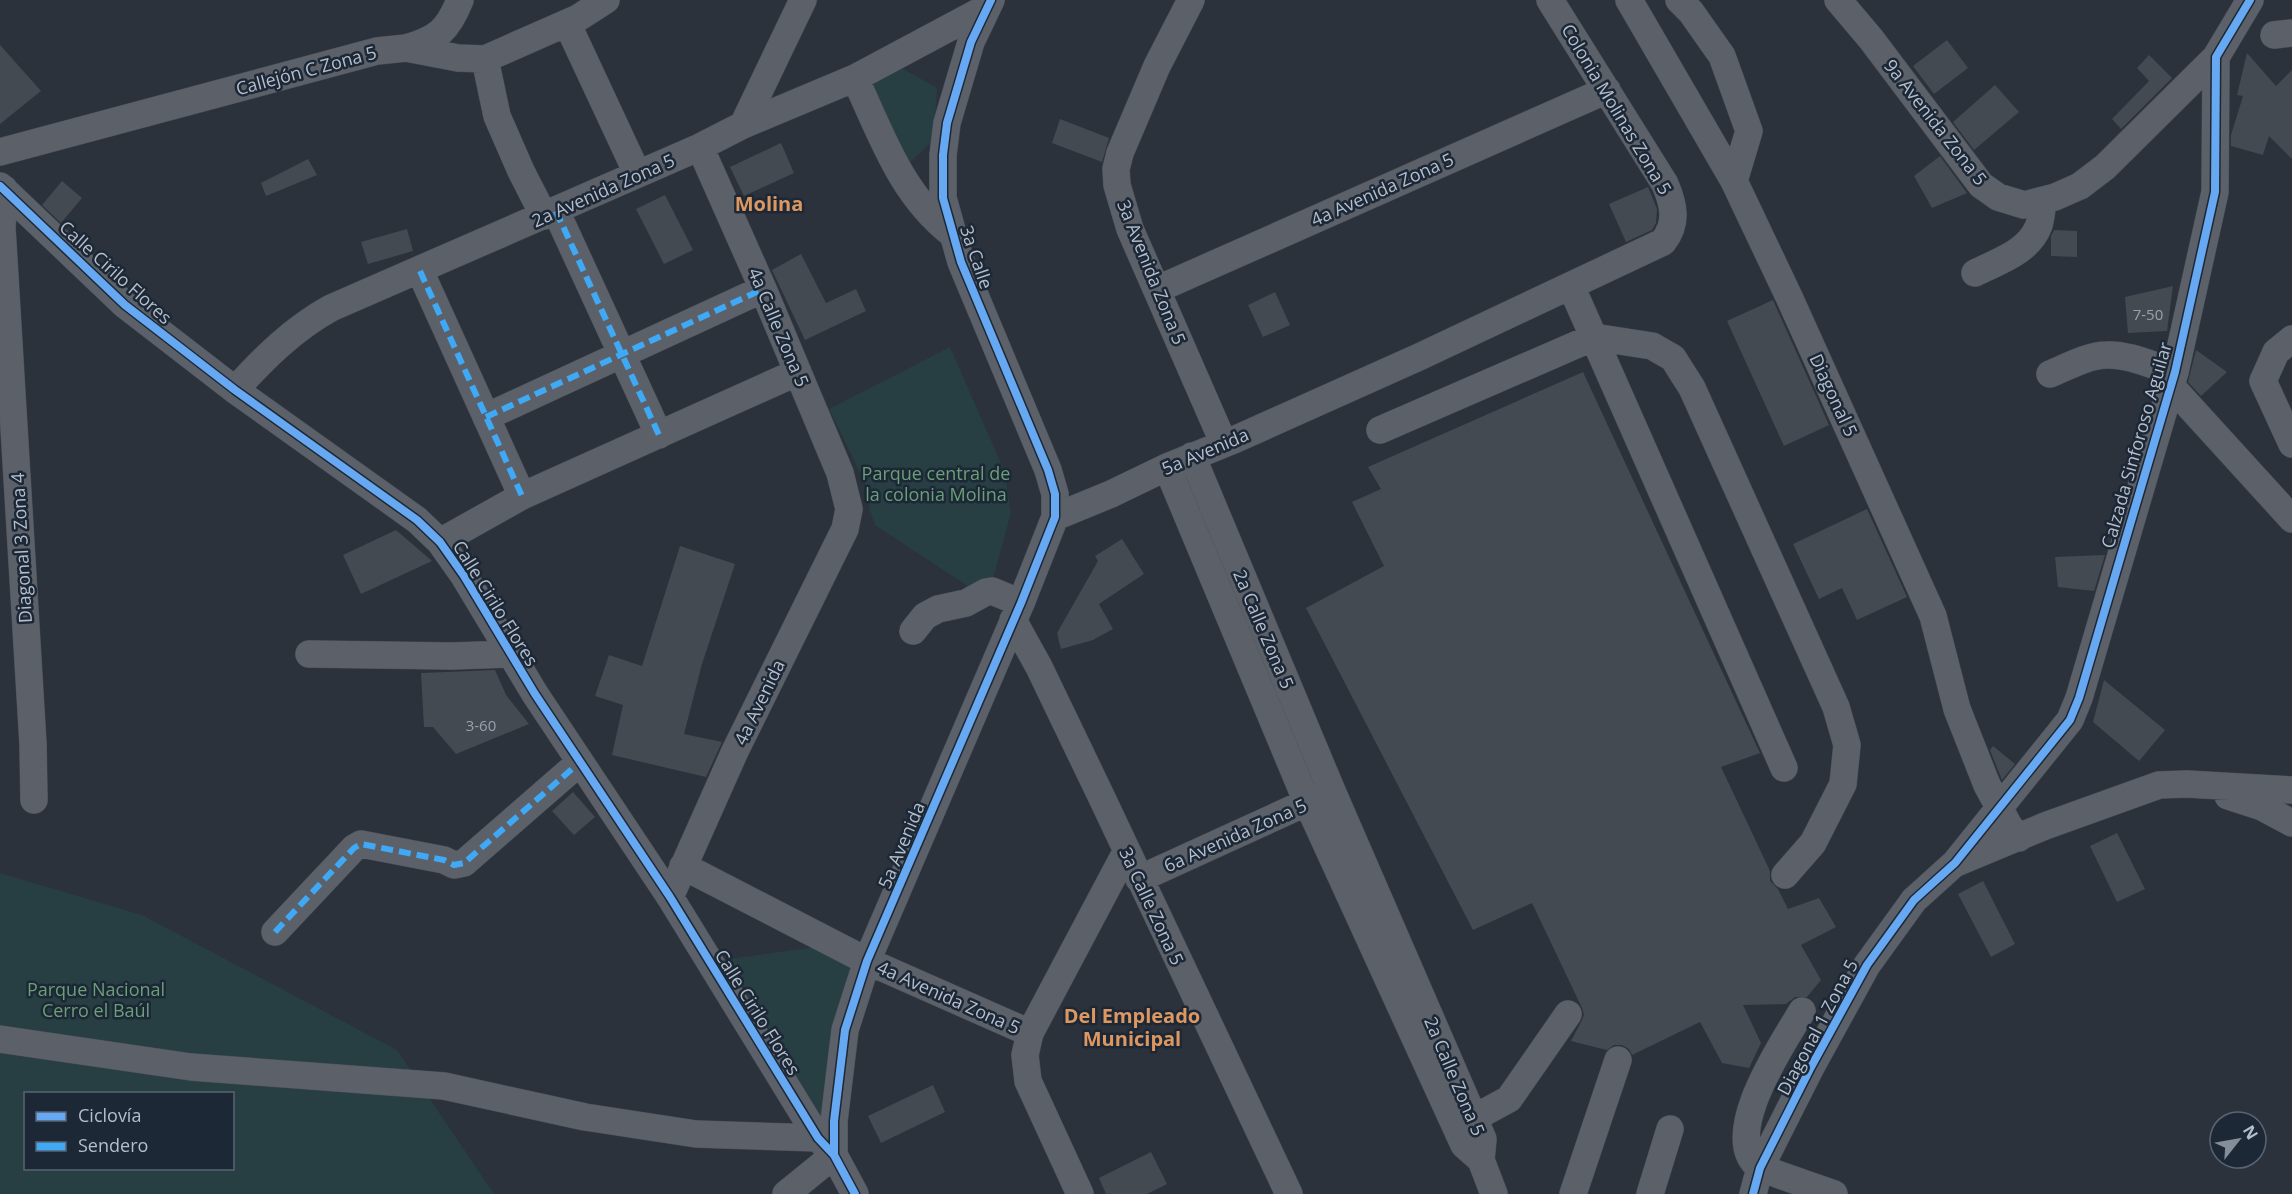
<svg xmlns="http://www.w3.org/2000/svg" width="2292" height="1194" viewBox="0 0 2292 1194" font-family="'Open Sans',sans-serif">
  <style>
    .green { fill: #273e43; fill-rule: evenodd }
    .building { fill: #444a52 }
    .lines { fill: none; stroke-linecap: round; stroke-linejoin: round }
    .minor-casing { stroke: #494e56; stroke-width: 28 }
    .minor { stroke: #5c6169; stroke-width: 27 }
    .quiet { stroke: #3fa9f5; stroke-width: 6; stroke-dasharray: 12 6; stroke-linecap: butt }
    .cycleway-casing { stroke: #1d2837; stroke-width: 11 }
    .cycleway { stroke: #66a8f1; stroke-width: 8 }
    .labels { text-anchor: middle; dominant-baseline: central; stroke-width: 5; stroke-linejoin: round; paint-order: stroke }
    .number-label { font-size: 15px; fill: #99a1ae }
    .street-label { font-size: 18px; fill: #b5becc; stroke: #1d2837 }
    .park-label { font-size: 18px; fill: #6b9f77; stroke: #1d2837 }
    .neighbourhood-label { font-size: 20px; font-weight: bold; fill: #dd9760; stroke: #1d2837 }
  </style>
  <rect width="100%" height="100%" fill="#2b323c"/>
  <!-- green -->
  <path class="green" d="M898,66L937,88L934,140L906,166L868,80Z
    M950,347L1004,470L1011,513L992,582L975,591L875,525L869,508L870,497L867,487L829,409Z
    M0,873L142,915L397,1050L494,1194H0ZM26,1094H232V1168H26Z
    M824,946L865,967L832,1147L728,959Z"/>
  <!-- building -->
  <path class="building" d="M1947,40L1968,68L1934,94L1913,66Z
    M0,45L41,91L0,124Z
    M2247,53L2276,86L2292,70V159L2269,136L2263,155L2231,146V135L2243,96L2237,95Z
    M2149,55L2172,78L2121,129L2112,119L2149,81L2137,68Z
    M1995,85L2019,112L1974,150L1953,122Z
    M1060,119L1109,138L1102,162L1052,143Z
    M781,143L794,173L744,196L730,167Z
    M1940,156L1967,193L1932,208L1914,176Z
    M308,159L317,175L266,196L261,183Z
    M62,181L82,198L61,223L42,205Z
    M1648,187L1657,209L1656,223L1652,230L1626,242L1609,204Z
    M665,195L693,250L664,264L636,209Z
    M407,229L413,251L368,264L361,242Z
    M2054,230L2077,231V257L2051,256V236Z
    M801,254L826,303L856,289L866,311L805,340L772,270Z
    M2173,286L2167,331L2128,333L2125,297Z
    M1275,292L1290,325L1263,337L1248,305Z
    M1773,300L1829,425L1784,446L1727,321Z
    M2196,350L2227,372L2201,396L2188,382Z
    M1583,372L1760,753L1721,767L1770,871V881L1778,889L1788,909L1819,898L1836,927L1801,945L1821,980L1807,997H1795L1786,1004L1743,1005L1761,1043L1749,1068L1722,1063L1700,1022L1632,1055L1629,1049L1622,1045H1614L1607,1050L1571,1041L1581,1022L1584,1015L1582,1008L1532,903L1473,930L1306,608L1384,566L1352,502L1381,489L1368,467Z
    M1867,509L1907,597L1857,620L1842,588L1819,599L1793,544Z
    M396,530L432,561L361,594L343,555Z
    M1122,539L1144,574L1099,604L1113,629L1093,640L1061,649L1057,633L1098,561L1095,556Z
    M680,546L735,564L702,664L684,734L722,742L706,777L612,755L623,705L595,696L609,655L642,666Z
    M2105,555L2094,591L2058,587L2055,557Z
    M495,670L506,695L529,724L456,754L433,727H424L421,673Z
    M2104,680L2165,730L2139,761L2093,722Z
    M1993,746L2015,764L2002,780L1990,750Z
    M573,792L595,817L574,835L552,811Z
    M2117,833L2145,889L2117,902L2090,846Z
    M1983,881L2015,944L1991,957L1958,894Z
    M933,1085L945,1112L881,1143L868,1116Z
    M1151,1152L1167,1184L1147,1194H1106L1099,1178Z"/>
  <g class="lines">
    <defs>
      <path id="minor" d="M1191,0L1157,66L1120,153L1116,169L1117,185L1130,229L1224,444
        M1629,0L1734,181L1790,299L1933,616L1957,709L1987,785L2009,826L2019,838
        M1679,0L1691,12L1722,56L1749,131L1734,181
        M1838,0L1871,39L1981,185L1998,197L2024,205L2055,197L2080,186L2105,167L2216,57
        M567,23L637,173
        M2274,35L2292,33
        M406,48C438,39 448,30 460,0
        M485,59L497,116L521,171L544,216
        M855,78C881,134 901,194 951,233
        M743,125L803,0
        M0,152L377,51L406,48L458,58L485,59L578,18L606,0
        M0,186L125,305L235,390L417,520L440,542L464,576L535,694L670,897L818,1138L834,1155
        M4,189L2,228L33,744L34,800
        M556,211L659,435
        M420,271L522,496
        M1975,273C1999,261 2029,252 2039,225C2041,218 2042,209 2043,201
        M1571,286L1784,768
        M1158,289L1607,90
        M2292,339L2276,352L2263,381L2292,444
        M2050,374C2067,367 2088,355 2107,355C2129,354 2153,366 2175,372
        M2170,385L2292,519
        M235,390C264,358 293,329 331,308L700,147L743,125L855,78L986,8
        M486,417L763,289
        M1380,430L1594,337L1652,346L1673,358L1692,388L1836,707L1847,745L1843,784L1813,843L1785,875
        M1192,456L1332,791L1483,1139L1481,1160
        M1167,467L1307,802L1464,1145L1481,1160L1494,1194
        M1055,517L1111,494L1167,467L1236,439L1419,357L1663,242C1678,223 1674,205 1665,184L1550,0
        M440,542L522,496L798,372
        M1013,620L1039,667L1102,798L1289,1194
        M913,631L925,616L938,609L966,603L986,592L992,591L1021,603
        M309,654L452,656L510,654
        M2228,796L2262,807L2292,823
        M1956,863L2045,826L2159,785L2187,784L2292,790
        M683,866L867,961L1030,1033
        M1139,879L1323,795
        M670,897L735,751L845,529L849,509L840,473L763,289L700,147
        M275,932L354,848L361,844L444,860L454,865L464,863L580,762
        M1802,1011C1784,1042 1718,1137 1760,1168C1764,1171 1772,1172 1777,1174C1796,1181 1815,1187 1834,1194
        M0,1039L191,1067L444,1086L585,1117L696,1134L818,1138
        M1474,1118L1509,1099L1568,1014
        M786,1194L834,1155
        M855,1194L834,1155V1121L845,1030L867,961L1021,603L1055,517V494L1048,470L961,262L943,198V155L947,123L971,42L991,0
        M1080,1194L1028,1081L1025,1055L1030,1033L1126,852
        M1573,1194L1618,1060
        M1650,1194L1670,1129
        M1753,1194L1760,1168L1811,1067L1867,965L1914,900L1955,863L2070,720L2079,698L2175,372L2215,192L2216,57L2250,0"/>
    </defs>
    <!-- minor casing -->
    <use href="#minor" class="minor-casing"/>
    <!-- minor -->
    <use href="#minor" class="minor"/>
    <!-- quiet -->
    <path class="quiet" d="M556,211L659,435
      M420,271L522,496
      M486,417L763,289
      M275,932L354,848L361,844L444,860L454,865L464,863L580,762"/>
    <defs>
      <path id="cycleway" d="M0,186L125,305L235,390L417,520L440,542L464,576L535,694L670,897L818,1138L834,1155
        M855,1194L834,1155V1121L845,1030L867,961L1021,603L1055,517V494L1048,470L961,262L943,198V155L947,123L971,42L991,0
        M1753,1194L1760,1168L1811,1067L1867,965L1914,900L1955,863L2070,720L2079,698L2175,372L2215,192L2216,57L2250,0"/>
    </defs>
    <!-- cycleway casing -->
    <use href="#cycleway" class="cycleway-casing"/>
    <!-- cycleway -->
    <use href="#cycleway" class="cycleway"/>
  </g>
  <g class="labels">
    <!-- number labels -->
    <g class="number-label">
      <text x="2148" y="314">7-50</text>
      <text x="481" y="725">3-60</text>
    </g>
    <!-- street labels -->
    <g class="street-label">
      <text transform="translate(306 70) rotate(-15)">Callejón C Zona 5</text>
      <text transform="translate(1617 109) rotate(59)">Colonia Molinas Zona 5</text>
      <text transform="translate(1936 122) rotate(52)">9a Avenida Zona 5</text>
      <text transform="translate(1382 189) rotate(-24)">4a Avenida Zona 5</text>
      <text transform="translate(603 190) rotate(-24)">2a Avenida Zona 5</text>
      <text transform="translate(977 257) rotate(71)">3a Calle</text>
      <text transform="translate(116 272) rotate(42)">Calle Cirilo Flores</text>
      <text transform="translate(1152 272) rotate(68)">3a Avenida Zona 5</text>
      <text transform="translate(779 327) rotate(67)">4a Calle Zona 5</text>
      <text transform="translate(1834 395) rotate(65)">Diagonal 5</text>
      <text transform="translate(2136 445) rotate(-74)">Calzada Sinforoso Aguilar</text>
      <text transform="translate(1205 451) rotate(-23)">5a Avenida</text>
      <text transform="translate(21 548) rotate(-93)">Diagonal 3 Zona 4</text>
      <text transform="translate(496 603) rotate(58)">Calle Cirilo Flores</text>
      <text transform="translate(1264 629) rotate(67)">2a Calle Zona 5</text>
      <text transform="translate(759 702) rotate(-64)">4a Avenida</text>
      <text transform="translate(1235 835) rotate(-24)">6a Avenida Zona 5</text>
      <text transform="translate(901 845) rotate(-67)">5a Avenida</text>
      <text transform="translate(1152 906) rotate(65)">3a Calle Zona 5</text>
      <text transform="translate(949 997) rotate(24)">4a Avenida Zona 5</text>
      <text transform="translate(758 1012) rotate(58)">Calle Cirilo Flores</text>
      <text transform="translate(1817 1027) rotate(-62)">Diagonal 1 Zona 5</text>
      <text transform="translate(1455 1076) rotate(67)">2a Calle Zona 5</text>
    </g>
    <!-- park labels -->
    <g class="park-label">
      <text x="936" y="473">Parque central de<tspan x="936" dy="21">la colonia Molina</tspan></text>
      <text x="96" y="989">Parque Nacional<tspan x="96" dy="21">Cerro el Baúl</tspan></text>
    </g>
    <!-- neighbourhood labels -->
    <g class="neighbourhood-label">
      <text x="769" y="203">Molina</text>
      <text x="1132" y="1015">Del Empleado<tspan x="1132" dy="23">Municipal</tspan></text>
    </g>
  </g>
  <!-- legend -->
  <rect x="24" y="1092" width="210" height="78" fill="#1d2837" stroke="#5a6473" stroke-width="1.5"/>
  <rect x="36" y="1112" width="30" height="9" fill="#66a8f1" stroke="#5a6473" stroke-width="1.5"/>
  <text x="78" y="1122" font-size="18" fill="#b5becc">Ciclovía</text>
  <rect x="36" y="1142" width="30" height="9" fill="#3fa9f5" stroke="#5a6473" stroke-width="1.5"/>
  <text x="78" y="1152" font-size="18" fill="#b5becc">Sendero</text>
  <!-- north arrow -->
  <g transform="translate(2238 1140) rotate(59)"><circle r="28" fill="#1d2837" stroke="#5a6473" stroke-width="1.5"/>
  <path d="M0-4.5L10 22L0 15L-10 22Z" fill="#858d9a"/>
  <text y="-9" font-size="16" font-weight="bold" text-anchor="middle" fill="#b5becc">N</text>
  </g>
</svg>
